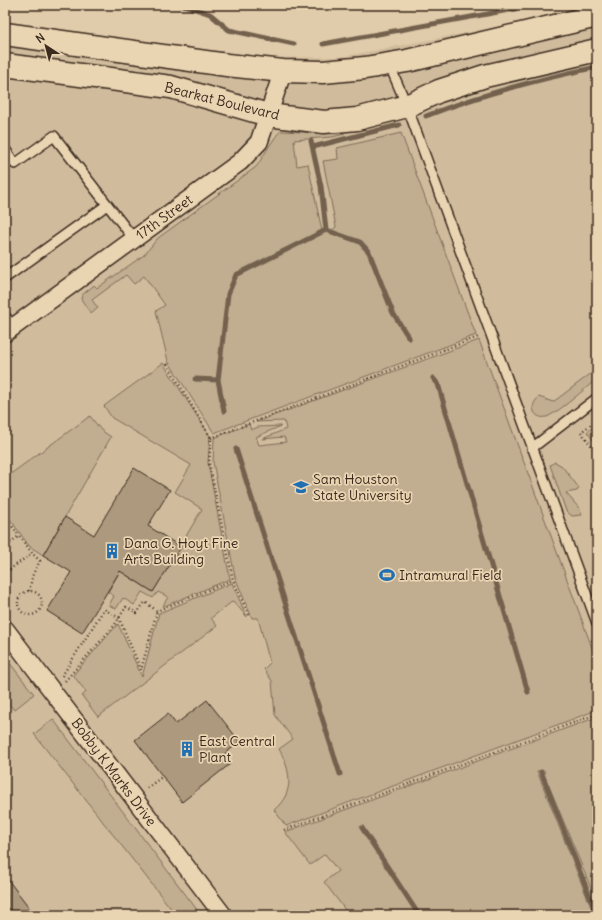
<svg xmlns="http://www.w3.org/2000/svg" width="602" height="920" viewBox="0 0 602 920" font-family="Delius,sans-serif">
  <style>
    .built { fill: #d0bc9d }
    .green { fill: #c1ad90; stroke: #7e6c57 }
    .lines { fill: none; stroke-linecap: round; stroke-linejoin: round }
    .stream { stroke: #73614d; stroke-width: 5 }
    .building { fill: #ac997e; stroke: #3b2a1e }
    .lane-casing { stroke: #3b2a1e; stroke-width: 12 }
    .street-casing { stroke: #3b2a1e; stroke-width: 20 }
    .secondary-casing { stroke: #3b2a1e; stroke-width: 25 }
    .path { stroke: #3b2a1e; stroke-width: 2.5; stroke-dasharray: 1 3; stroke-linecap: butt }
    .lane { stroke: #ead5b3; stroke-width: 9 }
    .street { stroke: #ead5b3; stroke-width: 17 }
    .secondary { stroke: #ead5b3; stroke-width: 22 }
    .labels { text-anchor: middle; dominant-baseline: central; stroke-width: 3.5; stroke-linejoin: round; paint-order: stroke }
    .street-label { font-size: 14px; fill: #3b2a1e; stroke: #ead5b3 }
    .poi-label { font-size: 14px; fill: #3b2a1e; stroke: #ead5b3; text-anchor: start }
  </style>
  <rect width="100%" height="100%" fill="#e0cbaa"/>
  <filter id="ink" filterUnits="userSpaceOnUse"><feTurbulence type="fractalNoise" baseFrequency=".025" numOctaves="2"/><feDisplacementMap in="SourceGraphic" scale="8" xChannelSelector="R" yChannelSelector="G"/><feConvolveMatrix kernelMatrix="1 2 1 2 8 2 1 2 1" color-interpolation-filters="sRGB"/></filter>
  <g filter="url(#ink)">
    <!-- built -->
    <path class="built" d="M587,5H597V915H5V21L258,58L341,57L506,25Z"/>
    <!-- green -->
    <path class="green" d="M281,131L345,134L332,137L294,140L297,166L308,164L322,231L330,232L336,227L323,161L338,159L337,148L401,133L476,335L214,433L168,361L156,311L165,305L144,276L134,284L126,275L92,300L98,308L91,314L81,299L82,295L93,286L94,285L97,288L144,255L158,238L256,167C261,161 276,133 281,131Z
      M479,340L597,661V710L286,826L274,810C295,792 291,771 279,749L293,739L275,715L272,681L264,669L270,663L258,618H252L235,577L213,462L214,438L249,424L251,430L258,427L281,426L256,437L259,445L286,442L284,437L262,439L286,429L284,421L256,422Z
      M163,363L210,436L208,463L230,579L162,607L168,597L158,592L153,598L142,592L134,605L123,598L116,609L109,605L114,596L108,592L120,571L153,592L202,509L175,492L191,465L112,418L104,406Z
      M597,369V379C583,390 564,408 549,416C537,422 526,408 539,397L553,402Z
      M90,416L101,430L111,437L43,555L29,546L5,512V478Z
      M597,424V445L587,432Z
      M555,462L562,466L579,488L577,491L566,493L579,508L582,515L572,516L566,511L550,465Z
      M232,583L247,617L233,601L211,618L217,626L98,717L82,696L86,692L73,675L118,624L142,677L159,613Z
      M5,657L34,694L14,710L5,699Z
      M597,717V903L545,776L544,770L537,771L594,915H349L324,882L338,871L325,854L310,865L285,832Z
      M53,719L201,915H176L34,734Z"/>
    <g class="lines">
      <!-- stream -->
      <path class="stream" d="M183,5L210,14L229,30L294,44
        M323,44L515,9
        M426,116C481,94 539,79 597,67
        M311,141L321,186L326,230
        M313,147L399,125
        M433,378L438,384L528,692
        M195,379L218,380
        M224,411L218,380L228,294L236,275L326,230L360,242L369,252L393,313L409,338
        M236,449L340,774
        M541,772L597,915
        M362,828L419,915"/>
    </g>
    <!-- building -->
    <path class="building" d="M134,468L170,490L148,526L181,547L153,592L120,571L82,633L47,611L71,572L43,555L65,517L94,535Z
      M207,700L240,742L223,755L230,764L182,802L135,740L168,714L176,724Z
      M5,876L35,915H5Z"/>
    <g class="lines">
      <defs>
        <path id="lane" d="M389,64L407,106L597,623
          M5,149L15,164L54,136L134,239
          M5,278L107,205
          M5,316L13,327
          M532,448L597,398"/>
        <path id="street" d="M5,333L240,162L259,142L283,71
          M5,629L223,915"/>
        <path id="secondary" d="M5,34L227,65L283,71L323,72L365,68L407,61L597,16
          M5,65L171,87L268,115L324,122L357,119L407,106L439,91L485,76L597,50"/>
      </defs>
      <!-- lane casing -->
      <use href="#lane" class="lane-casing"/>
      <!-- street casing -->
      <use href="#street" class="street-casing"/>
      <!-- secondary casing -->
      <use href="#secondary" class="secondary-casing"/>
      <!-- path -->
      <path class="path" d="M167,364L211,438L209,463L233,580L249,615
        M597,420L581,432L597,453
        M211,438L478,337
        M5,517L32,553L5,573
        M5,530L11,525
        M7,545L19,536
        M29,591L33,574L40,561L32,553
        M18 603a12 12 0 1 1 24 0a12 12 0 1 1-24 0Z
        M592,640L597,655
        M62,676L104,609L119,618L141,670L157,611
        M65,681L114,626L126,607L137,613L145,602L157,611L233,580
        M147,788L163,776
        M284,830L597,714"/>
      <!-- lane -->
      <use href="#lane" class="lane"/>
      <!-- street -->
      <use href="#street" class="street"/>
      <!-- secondary -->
      <use href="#secondary" class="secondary"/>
    </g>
  </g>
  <!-- icons -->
  <defs>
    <symbol id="university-bare" viewBox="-9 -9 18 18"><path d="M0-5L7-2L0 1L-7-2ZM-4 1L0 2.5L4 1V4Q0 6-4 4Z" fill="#1f6fb2" stroke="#ead5b3" stroke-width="2.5" paint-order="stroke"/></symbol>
    <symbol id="building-bare" viewBox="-9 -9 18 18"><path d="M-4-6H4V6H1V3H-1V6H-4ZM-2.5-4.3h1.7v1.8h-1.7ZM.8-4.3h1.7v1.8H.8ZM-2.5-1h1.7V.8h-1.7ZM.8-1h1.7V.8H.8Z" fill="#1f6fb2" stroke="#ead5b3" stroke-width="2.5" paint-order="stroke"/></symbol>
    <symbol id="stadium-bare" viewBox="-9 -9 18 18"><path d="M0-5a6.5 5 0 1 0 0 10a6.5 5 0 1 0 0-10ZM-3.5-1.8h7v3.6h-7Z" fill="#1f6fb2" stroke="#ead5b3" stroke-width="2.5" paint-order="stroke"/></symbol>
  </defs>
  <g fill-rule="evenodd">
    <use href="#university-bare" x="290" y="476" width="22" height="22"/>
    <use href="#building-bare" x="101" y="540" width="22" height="22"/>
    <use href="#stadium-bare" x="376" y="564" width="22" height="22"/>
    <use href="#building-bare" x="176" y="738" width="22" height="22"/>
  </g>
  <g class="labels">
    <!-- street labels -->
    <g class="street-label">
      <text transform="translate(222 101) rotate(14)">Bearkat Boulevard</text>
      <text transform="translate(164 217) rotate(-36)">17th Street</text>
      <text transform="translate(114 772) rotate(53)">Bobby K Marks Drive</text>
    </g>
    <!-- poi labels -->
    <g class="poi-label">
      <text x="313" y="479">Sam Houston<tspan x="313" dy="16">State University</tspan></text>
      <text x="124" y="543">Dana G. Hoyt Fine<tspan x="124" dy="16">Arts Building</tspan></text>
      <text x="399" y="575">Intramural Field</text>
      <text x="199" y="741">East Central<tspan x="199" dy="16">Plant</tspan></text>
    </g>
  </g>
  <!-- margin -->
  <rect width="602" height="920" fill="none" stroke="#ead5b3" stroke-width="20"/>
  <rect x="10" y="10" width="582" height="900" fill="none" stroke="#3b2a1e" stroke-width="1.5" filter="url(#ink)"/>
  <!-- north arrow -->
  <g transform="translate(46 46) rotate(324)" stroke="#ead5b3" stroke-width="3" paint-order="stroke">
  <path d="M0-3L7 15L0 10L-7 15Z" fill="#3b2a1e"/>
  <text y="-6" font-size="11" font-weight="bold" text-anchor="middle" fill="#3b2a1e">N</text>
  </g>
</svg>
